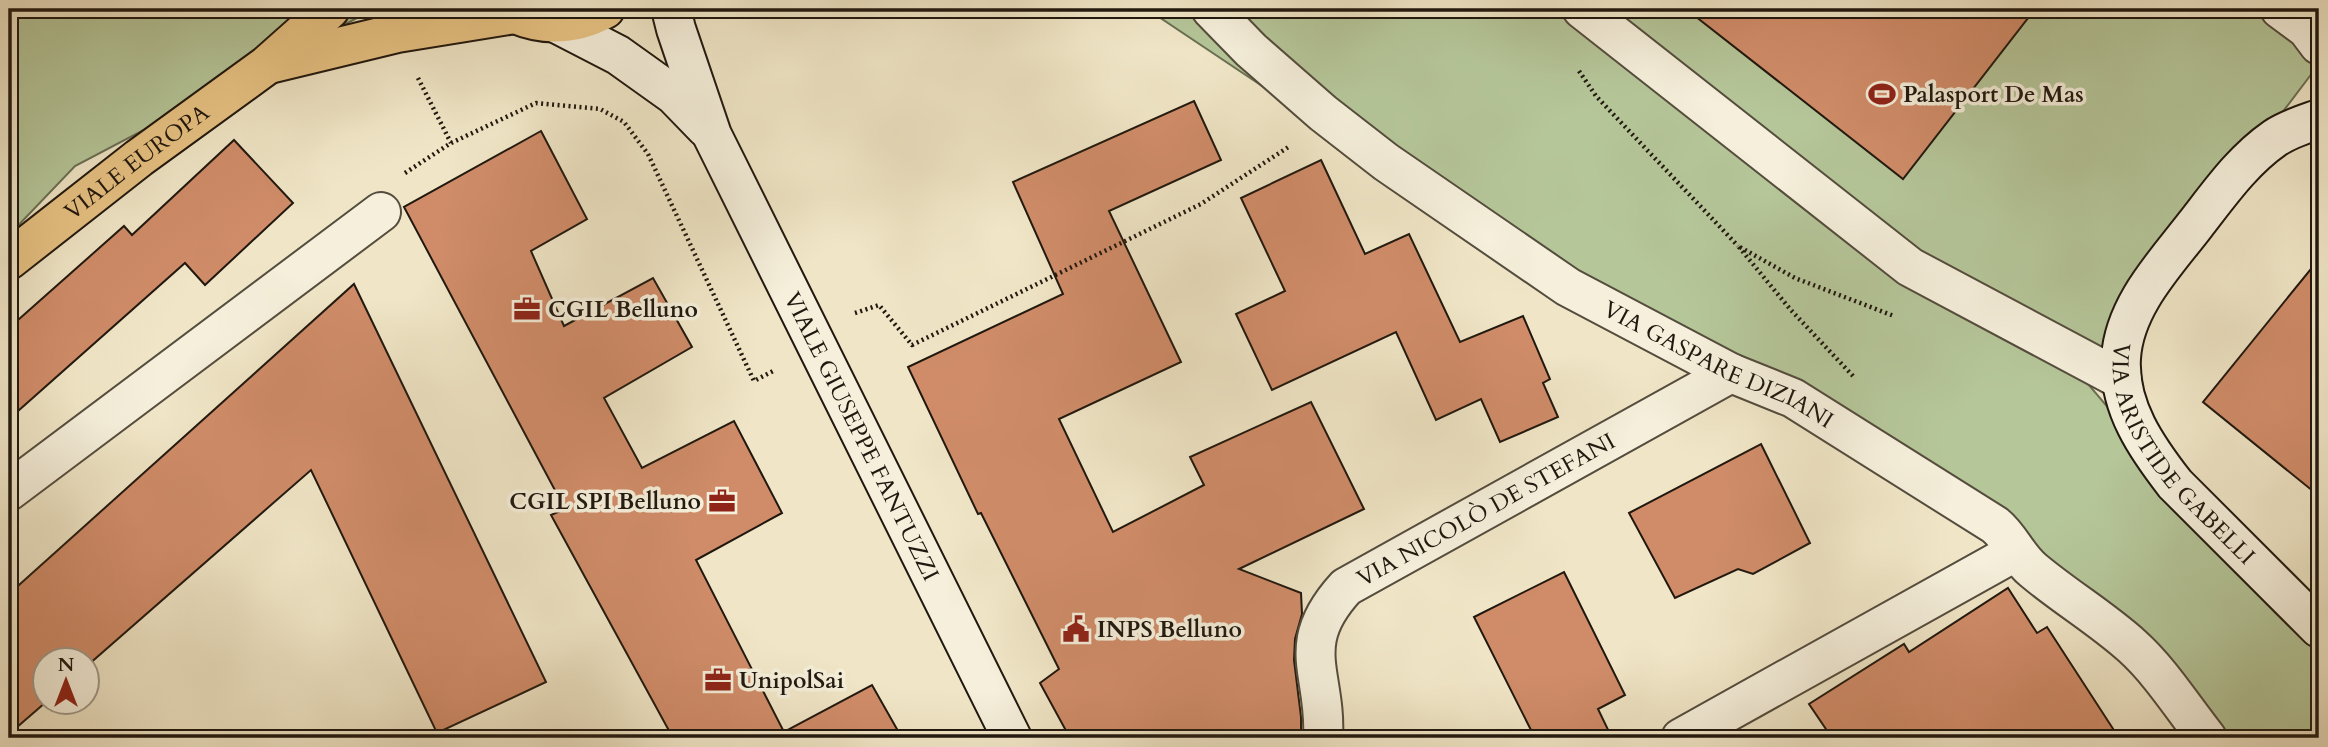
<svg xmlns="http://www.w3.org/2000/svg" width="2328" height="747" viewBox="0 0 2328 747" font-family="Cardo,serif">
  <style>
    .green { fill: #b5c699; stroke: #6a6f54; stroke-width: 2 }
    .building { fill: #d08c69; stroke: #20180f; stroke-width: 2 }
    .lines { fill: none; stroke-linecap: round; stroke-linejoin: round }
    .street-casing { stroke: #544c3d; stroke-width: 42 }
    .secondary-casing { stroke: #20180f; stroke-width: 42 }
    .primary-casing { stroke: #20180f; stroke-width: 42 }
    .path { stroke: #20180f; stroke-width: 4.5; stroke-dasharray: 2 3.5; stroke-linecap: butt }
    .street { stroke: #f5efdb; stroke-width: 38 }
    .secondary { stroke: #f5efdb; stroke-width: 38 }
    .primary { stroke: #e8c384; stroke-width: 38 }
    .labels { text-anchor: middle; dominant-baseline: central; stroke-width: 7; stroke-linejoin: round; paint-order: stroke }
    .poi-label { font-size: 23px; font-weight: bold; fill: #20180f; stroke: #f5efdb; text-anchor: start }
    .street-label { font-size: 23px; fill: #20180f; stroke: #f5efdb }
  </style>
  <rect width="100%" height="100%" fill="#f0e6c7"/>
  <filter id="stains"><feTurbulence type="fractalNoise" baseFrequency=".00286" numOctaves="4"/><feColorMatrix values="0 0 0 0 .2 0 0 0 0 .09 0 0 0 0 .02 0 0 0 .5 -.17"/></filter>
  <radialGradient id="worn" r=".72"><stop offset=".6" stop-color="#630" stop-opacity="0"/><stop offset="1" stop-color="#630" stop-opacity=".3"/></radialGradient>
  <!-- green -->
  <path class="green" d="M9,9H374L75,166L9,235Z
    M1152,9H2275L2319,38V64L2082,377L2236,558L2319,641V738H2225L2140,631L1395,175L1156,15Z"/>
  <!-- building -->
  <path class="building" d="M1686,9H2035L1903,179Z
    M1194,101L1221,160L1109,211L1181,362L1059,419L1113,532L1204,485L1190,457L1311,402L1364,509L1239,569L1301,593L1302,614L1295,639L1294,660L1301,717V738H1070L1040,683L1059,669L981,513L978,514L908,367L1063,294L1013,182Z
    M541,131L587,219L531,251L564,326L653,278L692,347L604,398L642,468L734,421L782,513L696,560L784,732L872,685L902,738H673L551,515L565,509L404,207Z
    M234,140L293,203L205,285L185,263L9,419V328L124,226L132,235Z
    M1321,160L1365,254L1409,234L1460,342L1523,316L1550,379L1543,383L1558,417L1500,442L1481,399L1436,420L1396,332L1272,390L1236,314L1285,291L1241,198Z
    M2319,259V496L2203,402Z
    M354,284L546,682L437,733L311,470L88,665V660H46V702L9,734V594Z
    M1761,444L1810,543L1753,574L1738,569L1675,598L1629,513Z
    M1564,572L1625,695L1598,709L1612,738H1535L1474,617Z
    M2008,588L2037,633L2047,627L2119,738H1832L1809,704L1904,644L1909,652Z"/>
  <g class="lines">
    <defs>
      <g id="street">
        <path id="s1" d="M1211,9L1251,50L1323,113L1386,162L1568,287L1731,373L1793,398L1995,525C2011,538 2017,557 2033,570C2065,597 2101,618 2132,646C2161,672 2183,708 2207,738"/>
        <path d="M1582,9L1910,267L2122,380"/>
        <path d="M2280,9L2307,29L2319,45"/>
        <path d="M9,491L381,212"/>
        <path id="s2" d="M1323,738C1327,673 1292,646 1346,587L1731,373"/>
        <path d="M1681,738L2015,552"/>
      </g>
      <g id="secondary">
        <path id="s3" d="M671,9L676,29L712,135L1012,738"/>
        <path d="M556,23L618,55L674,95L706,128"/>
        <path id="s4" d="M2319,119C2305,124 2288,129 2275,138C2242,161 2220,193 2195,225C2165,264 2124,306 2121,358C2118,407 2147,448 2175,484L2319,628"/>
      </g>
      <g id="primary">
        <path d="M505,9C538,27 572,27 605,9"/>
        <path d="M273,63L397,33L515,14"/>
        <path id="s5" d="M9,260L139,158L267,65L330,9"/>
      </g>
    </defs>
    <!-- street casing -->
    <use href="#street" class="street-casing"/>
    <!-- secondary casing -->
    <use href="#secondary" class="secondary-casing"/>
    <!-- primary casing -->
    <use href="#primary" class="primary-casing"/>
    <!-- path -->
    <path class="path" d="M1579,71L1596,96L1738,246
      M418,78L451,143
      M405,173L451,143L536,103L600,109L624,122L648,154L754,381L775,370
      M855,313L879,305L912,345L1201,204L1290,146
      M1853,376L1790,309L1738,246L1795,278L1894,316"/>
    <!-- street -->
    <use href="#street" class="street"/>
    <!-- secondary -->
    <use href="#secondary" class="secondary"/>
    <!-- primary -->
    <use href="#primary" class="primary"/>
  </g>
  <!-- icons -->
  <defs>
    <symbol id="stadium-bare" viewBox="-9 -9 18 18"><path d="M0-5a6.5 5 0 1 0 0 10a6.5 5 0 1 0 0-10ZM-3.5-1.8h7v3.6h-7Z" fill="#8f2418" stroke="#f5efdb" stroke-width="2.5" paint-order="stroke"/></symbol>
    <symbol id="office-bare" viewBox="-9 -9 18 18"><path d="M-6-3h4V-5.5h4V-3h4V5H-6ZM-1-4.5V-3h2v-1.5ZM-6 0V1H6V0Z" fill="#8f2418" stroke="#f5efdb" stroke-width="2.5" paint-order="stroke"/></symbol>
    <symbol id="civic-bare" viewBox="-9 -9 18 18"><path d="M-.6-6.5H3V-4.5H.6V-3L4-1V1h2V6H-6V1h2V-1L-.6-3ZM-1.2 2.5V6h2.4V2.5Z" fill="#8f2418" stroke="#f5efdb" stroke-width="2.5" paint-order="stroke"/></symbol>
  </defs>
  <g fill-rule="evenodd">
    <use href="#stadium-bare" x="1863" y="75" width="38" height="38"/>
    <use href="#office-bare" x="508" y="290" width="38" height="38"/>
    <use href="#office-bare" x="703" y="482" width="38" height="38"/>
    <use href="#civic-bare" x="1057" y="610" width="38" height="38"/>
    <use href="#office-bare" x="699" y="661" width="38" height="38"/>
  </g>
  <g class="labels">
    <!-- poi labels -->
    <g class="poi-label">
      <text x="1903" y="94">Palasport De Mas</text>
      <text x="548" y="309">CGIL Belluno</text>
      <text x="701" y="501" text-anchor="end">CGIL SPI Belluno</text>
      <text x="1097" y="629">INPS Belluno</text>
      <text x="739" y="680">UnipolSai</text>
    </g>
    <!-- street labels -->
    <g class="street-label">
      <text stroke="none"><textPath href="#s5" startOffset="161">VIALE EUROPA</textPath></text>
      <text stroke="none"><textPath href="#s1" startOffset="623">VIA GASPARE DIZIANI</textPath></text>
      <text stroke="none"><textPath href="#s3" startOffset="469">VIALE GIUSEPPE FANTUZZI</textPath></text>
      <text stroke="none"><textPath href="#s4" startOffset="438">VIA ARISTIDE GABELLI</textPath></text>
      <text stroke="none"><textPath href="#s2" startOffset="320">VIA NICOLÒ DE STEFANI</textPath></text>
    </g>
  </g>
  <!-- margin -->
  <rect width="2328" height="747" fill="none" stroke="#f0e6c7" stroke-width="35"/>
  <rect x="10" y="10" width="2307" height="726" fill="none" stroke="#20180f" stroke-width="3.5"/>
  <rect x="18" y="18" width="2293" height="712" fill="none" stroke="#20180f" stroke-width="2"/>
  <!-- north arrow -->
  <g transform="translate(66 681)"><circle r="33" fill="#f5efdb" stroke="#a09989" stroke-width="2"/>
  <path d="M0-5L12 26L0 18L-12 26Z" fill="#8f2418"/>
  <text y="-10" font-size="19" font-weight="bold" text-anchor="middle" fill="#20180f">N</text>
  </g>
  <rect width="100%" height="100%" filter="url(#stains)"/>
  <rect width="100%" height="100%" fill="url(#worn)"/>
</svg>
